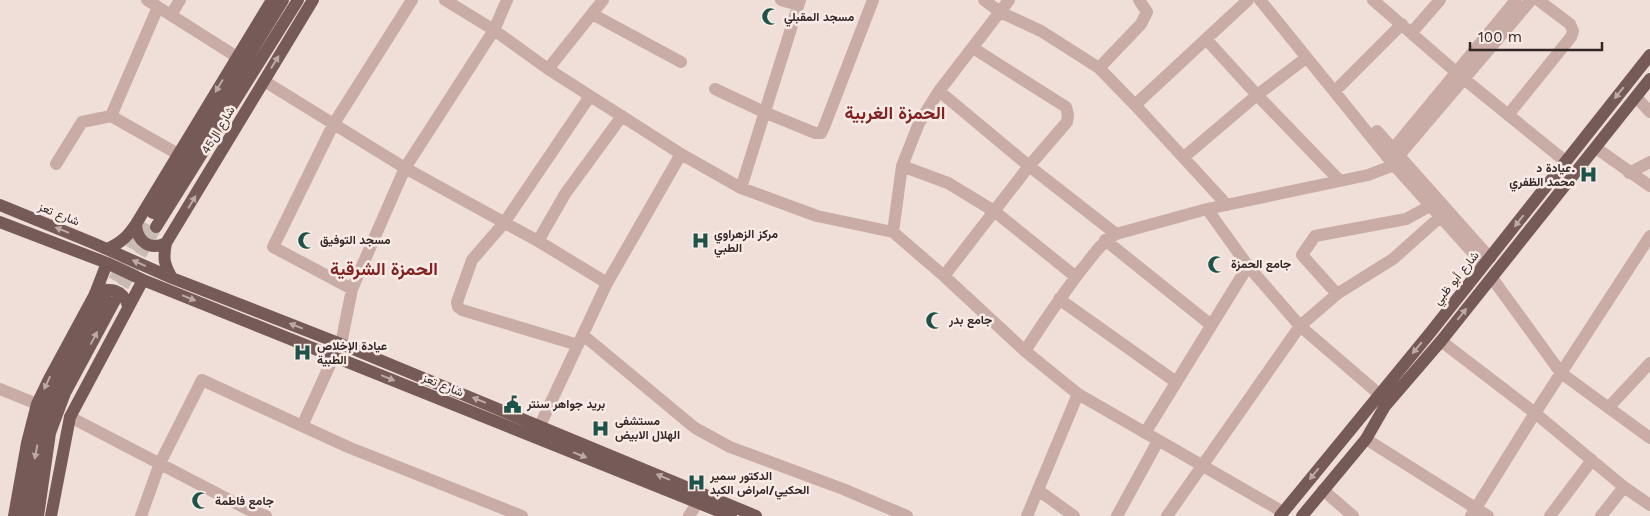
<svg xmlns="http://www.w3.org/2000/svg" width="1650" height="516" viewBox="0 0 1650 516" font-family="'Work Sans',Vazirmatn,sans-serif">
  <style>
    .lines { fill: none; stroke-linecap: round; stroke-linejoin: round }
    .major-tunnel { stroke: #cabab4; stroke-width: 12; stroke-dasharray: 12 6; stroke-linecap: butt }
    .minor { stroke: #c8aca5; stroke-width: 12 }
    .major { stroke: #755a57; stroke-width: 12 }
    .oneway { fill: #bda9a5 }
    .labels { text-anchor: middle; dominant-baseline: central; stroke-width: 5; stroke-linejoin: round; paint-order: stroke }
    .poi-label { font-size: 12px; font-weight: bold; fill: #332726; stroke: #f8eae4; text-anchor: start }
    .street-label { font-size: 12px; fill: #332726; stroke: #f8eae4 }
    .district-label { font-size: 18px; font-weight: bold; fill: #802221; stroke: #f8eae4 }
  </style>
  <rect width="100%" height="100%" fill="#f0dfd8"/>
  <g class="lines">
    <!-- major-tunnel -->
    <path class="major-tunnel" d="M105,296L146,223
      M114,302L156,227"/>
    <!-- minor -->
    <path class="minor" d="M147,0L237,57
      M445,0L494,30L548,69L681,154L741,188L817,216L893,232L944,276L1025,351L1078,394L1283,512
      M781,0L798,5
      M984,0L1000,12L1041,31L1099,68L1135,105L1227,205
      M1260,0L1393,164L1483,264
      M1373,0L1464,79L1565,161
      M158,7L111,116L178,154
      M592,14L681,62
      M171,15L180,0
      M1412,32L1440,0
      M1206,39L1257,95L1339,180
      M1099,68L1141,24L1147,12L1139,0
      M548,69L603,0
      M264,81L405,168L538,241L607,283
      M1340,86L1402,24
      M715,89L764,112L815,133H821L824,127L873,0
      M939,91L1029,166L1116,234
      M1636,97L1650,112
      M1135,105L1248,0
      M1508,115L1571,37L1573,31L1570,24L1538,0
      M1377,131L1490,258
      M1596,148L1650,186
      M1388,155L1516,0
      M1184,157L1257,95L1306,58
      M56,164L82,122L111,116
      M902,166L948,183L994,211L1076,277
      M1629,173L1650,162
      M741,188L800,0
      M1207,209L1248,266L1300,326L1379,394
      M893,232L902,166L919,123L939,91L1009,0
      M1105,240L1211,325
      M538,241L565,194L622,116
      M944,276L1029,166L1067,122L1068,115L1066,107L973,48
      M1492,278L1561,373L1650,438
      M352,289L273,247L333,125L412,0
      M1337,294L1302,255L1315,236L1406,219L1430,206
      M1059,299L1176,382
      M583,335L695,428L730,447L843,489L907,516
      M1441,341L1535,413L1624,487L1650,505
      M341,344L352,289L405,168L494,30L507,0
      M578,345L462,310L458,307L457,302L472,260L504,223L590,96
      M1025,351C1043,323 1061,296 1082,269C1093,256 1101,242 1116,234L1207,209L1368,175L1389,167L1531,0
      M0,389L37,404
      M1609,407L1650,363
      M70,417L247,509L266,516
      M302,426L334,356
      M1145,433L1248,266
      M535,436L607,283L681,154
      M1366,439L1488,516
      M1038,490L1074,516
      M1323,490L1353,516
      M141,516L160,463L202,380L348,447L522,516
      M689,516L698,502
      M1027,516L1078,394
      M1117,516L1158,441
      M1167,516L1300,326L1337,294L1393,259L1440,217
      M1471,516L1535,413L1650,236
      M1550,516L1592,460
      M1601,516L1624,487"/>
    <!-- major -->
    <path class="major" d="M0,205L93,243L172,278L341,344L756,516
      M153,213L283,0
      M0,222L107,263L143,280L731,516
      M136,224C137,242 150,251 166,243
      M156,227L298,0
      M107,249C121,243 128,236 136,224L272,0
      M172,278C164,264 163,259 166,243L313,0
      M95,293C110,287 123,289 128,306
      M14,516L27,443L37,404L49,379L95,294L107,263
      M26,516L42,422L67,365L105,296
      M38,516L50,433L65,393L114,302
      M51,516L70,417L143,280
      M1280,516L1430,333L1650,55
      M1302,516L1366,439L1385,406L1441,341L1650,79"/>
  </g>
  <!-- one-way arrows -->
  <defs><path id="oneway-solid" d="M-6-.8H1V-3.2L6.5 0L1 3.2V.8H-6Z" transform="scale(1.25)"/></defs>
  <g class="oneway">
    <use href="#oneway-solid" transform="translate(275 62) rotate(-58)"/>
    <use href="#oneway-solid" transform="translate(219 86) rotate(121)"/>
    <use href="#oneway-solid" transform="translate(1619 93) rotate(129)"/>
    <use href="#oneway-solid" transform="translate(192 202) rotate(-59)"/>
    <use href="#oneway-solid" transform="translate(1519 221) rotate(128)"/>
    <use href="#oneway-solid" transform="translate(62 230) rotate(-158)"/>
    <use href="#oneway-solid" transform="translate(139 263) rotate(-156)"/>
    <use href="#oneway-solid" transform="translate(189 298) rotate(22)"/>
    <use href="#oneway-solid" transform="translate(1462 314) rotate(-51)"/>
    <use href="#oneway-solid" transform="translate(296 326) rotate(-159)"/>
    <use href="#oneway-solid" transform="translate(94 338) rotate(-62)"/>
    <use href="#oneway-solid" transform="translate(1417 348) rotate(130)"/>
    <use href="#oneway-solid" transform="translate(388 378) rotate(22)"/>
    <use href="#oneway-solid" transform="translate(47 383) rotate(115)"/>
    <use href="#oneway-solid" transform="translate(479 400) rotate(-158)"/>
    <use href="#oneway-solid" transform="translate(36 452) rotate(101)"/>
    <use href="#oneway-solid" transform="translate(580 455) rotate(22)"/>
    <use href="#oneway-solid" transform="translate(1314 474) rotate(129)"/>
    <use href="#oneway-solid" transform="translate(663 477) rotate(-157)"/>
  </g>
  <!-- icons -->
  <defs>
    <symbol id="mosque-bare" viewBox="-9 -9 18 18"><path d="M3.5-4.9A6 6 0 1 0 3.5 4.9A5 5 0 1 1 3.5-4.9Z" fill="#1d534a" stroke="#f8eae4" stroke-width="2.5" paint-order="stroke"/></symbol>
    <symbol id="hospital-bare" viewBox="-9 -9 18 18"><path d="M-5-5h3v3.5h4V-5h3V5h-3V1.5h-4V5h-3Z" fill="#1d534a" stroke="#f8eae4" stroke-width="2.5" paint-order="stroke"/></symbol>
    <symbol id="civic-bare" viewBox="-9 -9 18 18"><path d="M-.6-6.5H3V-4.5H.6V-3L4-1V1h2V6H-6V1h2V-1L-.6-3ZM-1.2 2.5V6h2.4V2.5Z" fill="#1d534a" stroke="#f8eae4" stroke-width="2.5" paint-order="stroke"/></symbol>
  </defs>
  <g fill-rule="evenodd">
    <use href="#mosque-bare" x="758" y="4" width="25" height="25"/>
    <use href="#hospital-bare" x="1576" y="162" width="25" height="25"/>
    <use href="#mosque-bare" x="294" y="228" width="25" height="25"/>
    <use href="#hospital-bare" x="688" y="228" width="25" height="25"/>
    <use href="#mosque-bare" x="1204" y="252" width="25" height="25"/>
    <use href="#mosque-bare" x="922" y="308" width="25" height="25"/>
    <use href="#hospital-bare" x="290" y="340" width="25" height="25"/>
    <use href="#civic-bare" x="500" y="392" width="25" height="25"/>
    <use href="#hospital-bare" x="588" y="416" width="25" height="25"/>
    <use href="#hospital-bare" x="684" y="470" width="25" height="25"/>
    <use href="#mosque-bare" x="188" y="488" width="25" height="25"/>
  </g>
  <g class="labels">
    <!-- poi labels -->
    <g class="poi-label">
      <text x="784" y="17">مسجد المقبلي</text>
      <text x="1575" y="168" text-anchor="end">عيادة د.<tspan x="1575" dy="14">محمد الظفري</tspan></text>
      <text x="714" y="234">مركز الزهراوي<tspan x="714" dy="14">الطبي</tspan></text>
      <text x="320" y="240">مسجد التوفيق</text>
      <text x="1231" y="264">جامع الحمزة</text>
      <text x="949" y="320">جامع بدر</text>
      <text x="317" y="346">عيادة الإخلاص<tspan x="317" dy="14">الطبية</tspan></text>
      <text x="527" y="404">بريد جواهر سنتر</text>
      <text x="615" y="421">مستشفى<tspan x="615" dy="14">الهلال الابيض</tspan></text>
      <text x="710" y="476">الدكتور سمير<tspan x="710" dy="14">الحكيي/امراض الكبد</tspan></text>
      <text x="215" y="501">جامع فاطمة</text>
    </g>
    <!-- street labels -->
    <g class="street-label">
      <text transform="translate(218 130) rotate(-59)">شارع ال45</text>
      <text transform="translate(59 214) rotate(22)">شارع تعز</text>
      <text transform="translate(1456 278) rotate(-51)">شارع أبو ظبي</text>
      <text transform="translate(443 385) rotate(22)">شارع تعز</text>
    </g>
    <!-- district labels -->
    <g class="district-label">
      <text x="895" y="112">الحمزة الغربية</text>
      <text x="384" y="268">الحمزة الشرقية</text>
    </g>
  </g>
  <!-- scale -->
  <path d="M1470 42v8h132v-8" fill="none" stroke="#332726" stroke-width="2.5"/>
  <text x="1478" y="42" font-size="15" fill="#332726" stroke="#f8eae4" stroke-width="4" paint-order="stroke">100 m</text>
</svg>
